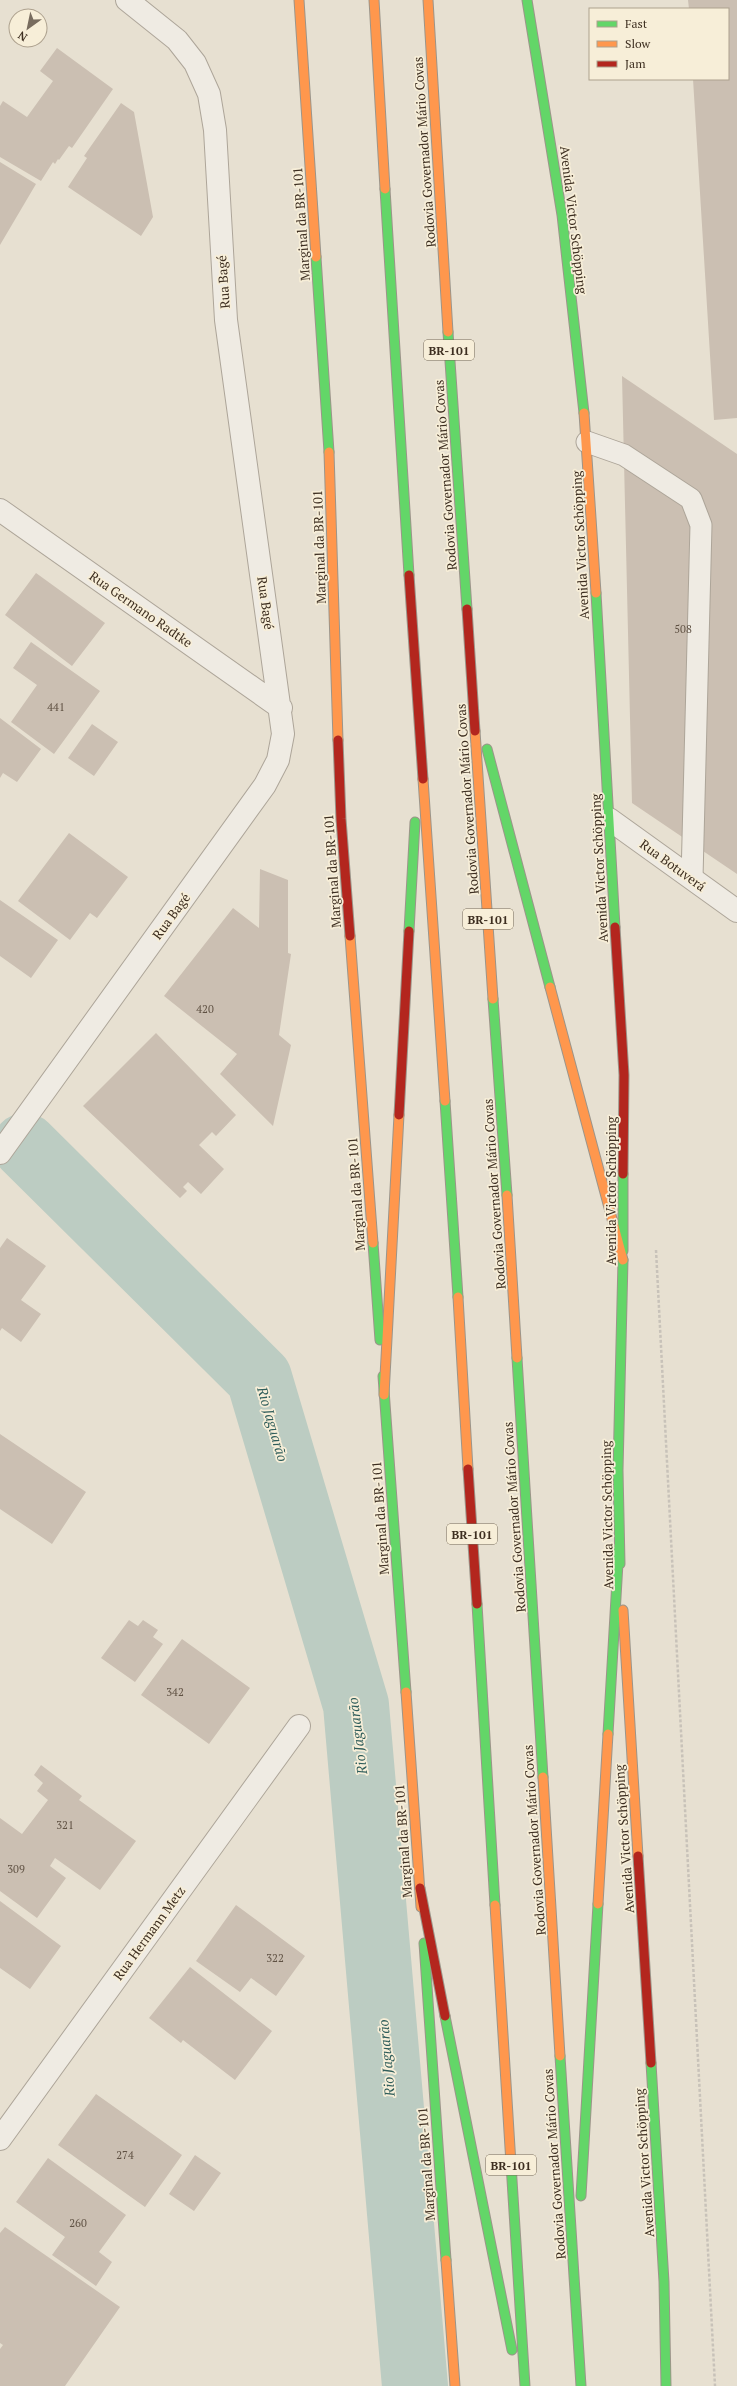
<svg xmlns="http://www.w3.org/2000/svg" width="737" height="2386" viewBox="0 0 737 2386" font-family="'PT Serif',serif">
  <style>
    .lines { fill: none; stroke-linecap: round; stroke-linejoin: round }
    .river { stroke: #bcccc2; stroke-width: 66 }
    .building { fill: #cbbfb2 }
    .lane-casing { stroke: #ada599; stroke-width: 23 }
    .street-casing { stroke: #ada599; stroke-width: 24 }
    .fast-casing { stroke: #9c958a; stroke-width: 11 }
    .slow-casing { stroke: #9c958a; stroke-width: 11 }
    .jam-casing { stroke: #9c958a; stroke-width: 11 }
    .path { stroke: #c8c2b9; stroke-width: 2.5; stroke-dasharray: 3 2; stroke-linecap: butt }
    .lane { stroke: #efebe3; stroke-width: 21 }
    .street { stroke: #efebe3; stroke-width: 22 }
    .fast { stroke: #63d668; stroke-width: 9 }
    .slow { stroke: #ff974d; stroke-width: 9 }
    .jam { stroke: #b3261e; stroke-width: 9 }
    .labels { text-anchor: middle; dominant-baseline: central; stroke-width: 3.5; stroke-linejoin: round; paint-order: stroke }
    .number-label { font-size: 11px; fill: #605244 }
    .shield { fill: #f7eed8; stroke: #756857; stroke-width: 1 }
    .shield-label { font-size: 12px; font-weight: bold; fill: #3d2e20 }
    .street-label { font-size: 13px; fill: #3d2e20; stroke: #f7eed8 }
    .water-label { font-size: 14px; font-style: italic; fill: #2f5d5a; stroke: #f7eed8 }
  </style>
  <rect width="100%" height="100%" fill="#e7e0d1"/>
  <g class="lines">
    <!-- river -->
    <path class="river" d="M25,1146L259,1378L356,1705L415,2386"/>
  </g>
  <!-- building -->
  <path class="building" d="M688,0H737V418L714,420L693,79H728V9H689Z
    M57,48L113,89L72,148L69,146L59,160L58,159L55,164L53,162L41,181L0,157V106L3,101L27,117L53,81L40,71Z
    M121,103L134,112L153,217L141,236L68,187L87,158L84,156Z
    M0,162L36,184L0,245Z
    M622,376L737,454V874L632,803Z
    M36,573L105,623L72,666L5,615Z
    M31,642L100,691L54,754L11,722L37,685L13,668Z
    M0,718L41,749L17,782L3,773L0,778Z
    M92,724L118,742L94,776L68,758Z
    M69,833L128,877L97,918L90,913L70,940L18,901Z
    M260,869L288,880V953L291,954L279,1035L291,1045L273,1126L220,1074L237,1054L164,996L233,908L259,928Z
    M0,900L58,940L31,978L0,956Z
    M156,1033L236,1115L216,1136L212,1132L199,1145L224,1169L201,1194L188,1182L183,1187L187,1191L180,1198L83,1106Z
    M7,1238L46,1266L21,1300L41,1314L21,1342L2,1328L0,1331V1248Z
    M0,1434L86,1492L52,1544L0,1509Z
    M129,1620L138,1626L143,1620L158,1630L153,1637L163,1644L135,1682L101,1658Z
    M182,1639L250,1688L209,1744L141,1695Z
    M41,1765L82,1796L79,1800L136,1841L100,1890L55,1858L50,1866L66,1878L37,1918L0,1891V1818L22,1834L48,1800L37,1791L43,1783L34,1775Z
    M0,1901L61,1946L30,1989L0,1968Z
    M236,1905L305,1956L276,1996L251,1978L240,1992L196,1961Z
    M190,1967L272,2031L235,2080L183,2040L181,2043L149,2018Z
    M96,2094L182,2155L145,2207L58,2145Z
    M195,2155L221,2173L194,2211L169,2194Z
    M48,2158L126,2215L99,2252L112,2262L96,2286L52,2255L65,2237L16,2202Z
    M5,2227L120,2307L65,2386H0V2349L3,2345L0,2343V2233Z"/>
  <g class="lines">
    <defs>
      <path id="lane" d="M587,442L624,455L691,499L701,525L692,878"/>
      <path id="street" d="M0,510L281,708
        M609,819L737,911
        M0,1153L265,785L278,760L283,734L226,320L215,130L209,94L195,63L177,40L127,0
        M0,2139L299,1726"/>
      <path id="fast" d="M527,0L562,215L584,413
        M385,189L409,575
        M316,257L329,452
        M448,332L467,609
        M596,593L615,927
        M487,749L550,987
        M409,931L415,822
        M493,999L507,1195
        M445,1101L458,1297
        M373,1243L380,1340
        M623,1251V1174
        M517,1358L543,1777
        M383,1376L406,1692
        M620,1564L618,1470L623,1260
        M477,1604L495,1905
        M608,1734L619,1546
        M424,1943L446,2260
        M445,2016L512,2350
        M560,2056L581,2386
        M651,2063L664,2282L666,2386
        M511,2164L525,2386
        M581,2196L598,1904"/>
      <path id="slow" d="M299,0L316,257
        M374,0L385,189
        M428,0L448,332
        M584,413L596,593
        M329,452L338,740
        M475,731L493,999
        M423,779L445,1101
        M350,936L373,1243
        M550,987L623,1260
        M507,1195L517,1358
        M458,1297L468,1469
        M384,1395L399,1115
        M623,1610L638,1856
        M406,1692L421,1907
        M543,1777L560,2056
        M598,1904L608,1734
        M495,1905L511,2164
        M446,2260L455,2386"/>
      <path id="jam" d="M409,575L423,779
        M467,609L475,731
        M338,740L341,819L350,936
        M615,927L624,1075L623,1174
        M399,1115L409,931
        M468,1469L477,1604
        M638,1856L651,2063
        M420,1888L445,2016"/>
    </defs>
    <!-- lane casing -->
    <use href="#lane" class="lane-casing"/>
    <!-- street casing -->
    <use href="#street" class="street-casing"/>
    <!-- fast casing -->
    <use href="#fast" class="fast-casing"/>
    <!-- slow casing -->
    <use href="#slow" class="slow-casing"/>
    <!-- jam casing -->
    <use href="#jam" class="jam-casing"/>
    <!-- path -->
    <path class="path" d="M656,1250L715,2386"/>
    <!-- lane -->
    <use href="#lane" class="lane"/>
    <!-- street -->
    <use href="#street" class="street"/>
    <!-- fast -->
    <use href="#fast" class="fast"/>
    <!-- slow -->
    <use href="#slow" class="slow"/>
    <!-- jam -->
    <use href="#jam" class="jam"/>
  </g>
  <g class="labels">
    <!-- number labels -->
    <g class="number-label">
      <text x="683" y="629">508</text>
      <text x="56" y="707">441</text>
      <text x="205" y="1009">420</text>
      <text x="175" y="1692">342</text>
      <text x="65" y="1825">321</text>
      <text x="16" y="1869">309</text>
      <text x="275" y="1958">322</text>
      <text x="125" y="2155">274</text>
      <text x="78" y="2223">260</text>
    </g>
    <!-- shield labels -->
    <g class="shield">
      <rect x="424" y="340" width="50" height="20" rx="3"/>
      <rect x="463" y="909" width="50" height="20" rx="3"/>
      <rect x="447" y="1524" width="50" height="20" rx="3"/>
      <rect x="486" y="2155" width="50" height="20" rx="3"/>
    </g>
    <g class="shield-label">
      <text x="449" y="350">BR-101</text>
      <text x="488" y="919">BR-101</text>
      <text x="472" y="1534">BR-101</text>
      <text x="511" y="2165">BR-101</text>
    </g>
    <!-- street labels -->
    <g class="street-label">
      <text transform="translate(424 152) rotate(-94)">Rodovia Governador Mário Covas</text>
      <text transform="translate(574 220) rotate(83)">Avenida Victor Schöpping</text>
      <text transform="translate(301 224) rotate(-94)">Marginal da BR-101</text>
      <text transform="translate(223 282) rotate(-94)">Rua Bagé</text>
      <text transform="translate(445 475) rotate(-94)">Rodovia Governador Mário Covas</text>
      <text transform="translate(580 545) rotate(-93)">Avenida Victor Schöpping</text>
      <text transform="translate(319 547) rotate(-92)">Marginal da BR-101</text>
      <text transform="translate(266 603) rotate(82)">Rua Bagé</text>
      <text transform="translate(141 609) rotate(35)">Rua Germano Radtke</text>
      <text transform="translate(467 799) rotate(-94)">Rodovia Governador Mário Covas</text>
      <text transform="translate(673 865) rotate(36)">Rua Botuverá</text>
      <text transform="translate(599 868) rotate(-93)">Avenida Victor Schöpping</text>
      <text transform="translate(332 871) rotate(-94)">Marginal da BR-101</text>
      <text transform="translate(171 916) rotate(-54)">Rua Bagé</text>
      <text transform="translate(611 1191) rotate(-90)">Avenida Victor Schöpping</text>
      <text transform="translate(356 1194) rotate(-94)">Marginal da BR-101</text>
      <text transform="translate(494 1194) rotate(-94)">Rodovia Governador Mário Covas</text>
      <text transform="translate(607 1515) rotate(-91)">Avenida Victor Schöpping</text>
      <text transform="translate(514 1517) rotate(-94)">Rodovia Governador Mário Covas</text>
      <text transform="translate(380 1518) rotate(-94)">Marginal da BR-101</text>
      <text transform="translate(624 1839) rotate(-94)">Avenida Victor Schöpping</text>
      <text transform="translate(534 1840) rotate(-94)">Rodovia Governador Mário Covas</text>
      <text transform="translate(403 1841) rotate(-94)">Marginal da BR-101</text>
      <text transform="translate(149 1933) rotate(-54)">Rua Hermann Metz</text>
      <text transform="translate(644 2163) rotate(-94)">Avenida Victor Schöpping</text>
      <text transform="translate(426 2164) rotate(-94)">Marginal da BR-101</text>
      <text transform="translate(554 2164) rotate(-94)">Rodovia Governador Mário Covas</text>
    </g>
    <!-- water labels -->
    <g class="water-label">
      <text transform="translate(273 1424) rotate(74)">Rio Jaguarão</text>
      <text transform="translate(357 1736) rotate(-97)">Rio Jaguarão</text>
      <text transform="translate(386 2058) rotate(-95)">Rio Jaguarão</text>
    </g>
  </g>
  <!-- legend -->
  <rect x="589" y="8" width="140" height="72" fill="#f7eed8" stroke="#ada18e"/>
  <rect x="597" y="21" width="20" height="6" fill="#63d668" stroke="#ada18e"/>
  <text x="625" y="28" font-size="12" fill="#3d2e20">Fast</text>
  <rect x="597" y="41" width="20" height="6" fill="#ff974d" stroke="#ada18e"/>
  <text x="625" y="48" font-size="12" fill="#3d2e20">Slow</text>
  <rect x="597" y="61" width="20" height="6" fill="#b3261e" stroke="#ada18e"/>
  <text x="625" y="68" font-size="12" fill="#3d2e20">Jam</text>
  <!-- north arrow -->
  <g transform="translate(28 28) rotate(213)"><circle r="19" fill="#f7eed8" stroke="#ada18e"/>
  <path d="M0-3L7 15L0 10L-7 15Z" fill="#786c5e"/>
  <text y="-6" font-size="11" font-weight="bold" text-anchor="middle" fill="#3d2e20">N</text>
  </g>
</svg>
